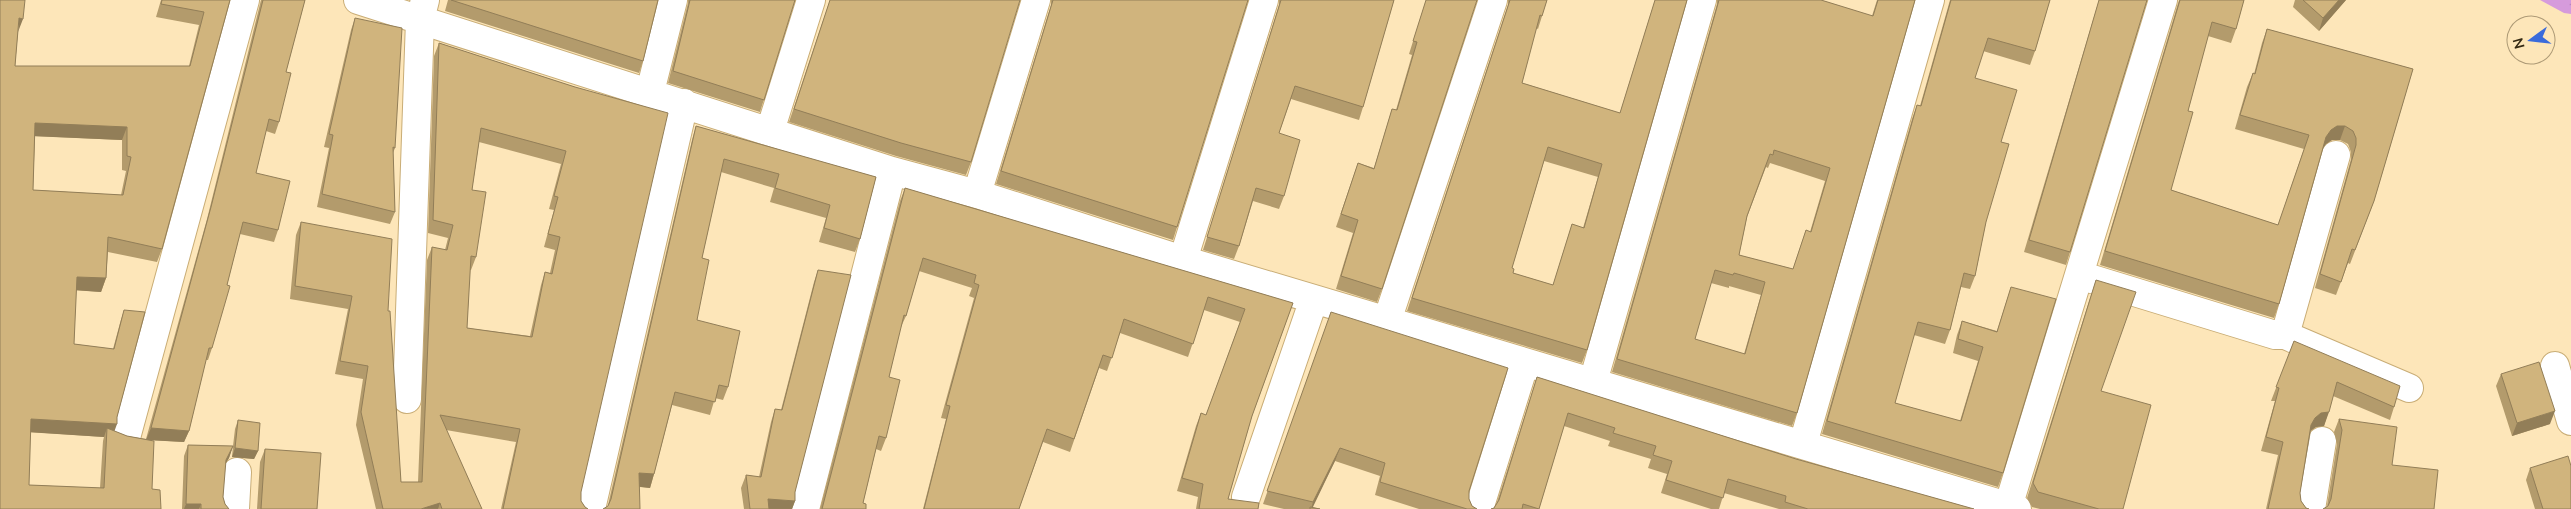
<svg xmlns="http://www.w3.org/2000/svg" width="2571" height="509" viewBox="0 0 2571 509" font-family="Mulish,sans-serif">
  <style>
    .water { fill: url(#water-ripples) }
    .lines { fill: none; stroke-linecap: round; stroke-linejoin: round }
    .minor-casing { stroke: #c9ad76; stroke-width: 30 }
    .minor { stroke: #fff; stroke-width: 28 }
    .wall { fill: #b39b6c; fill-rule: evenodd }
    .shaded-wall { fill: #927e58 }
    .building { fill: #d0b47d; stroke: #927e58; fill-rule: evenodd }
  </style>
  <defs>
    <pattern id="water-ripples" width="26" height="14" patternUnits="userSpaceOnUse" patternTransform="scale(1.25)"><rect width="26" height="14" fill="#d69bdc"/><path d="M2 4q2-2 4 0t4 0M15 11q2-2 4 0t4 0" fill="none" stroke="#ae7eb1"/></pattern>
  </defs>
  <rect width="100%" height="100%" fill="#fde6b9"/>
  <!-- water -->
  <path class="water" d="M2540,0H2571V14L2564,13Z"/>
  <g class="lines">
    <defs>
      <path id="minor" d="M358,0L892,171L977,194L1183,260L2017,509
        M650,92L673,0
        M770,131L811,0
        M977,194L1036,0
        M1183,260L1264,0
        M2079,275L2275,335H2285L2336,155
        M1387,321L1493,0
        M2285,335L2409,388
        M2555,366L2571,421
        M1593,382L1702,0
        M407,399L420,20L425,0
        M127,434L245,0
        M1803,444L1930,0
        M1246,497L1314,299
        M2008,507L2163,0
        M235,509L237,472
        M591,509L684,103
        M805,509L892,171
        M1479,509L1525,362
        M2311,509L2322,441"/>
    </defs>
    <!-- minor casing -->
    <use href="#minor" class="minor-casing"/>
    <!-- minor -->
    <use href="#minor" class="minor"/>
  </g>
  <!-- wall -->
  <path class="wall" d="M0,0L18,32L15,66H189L199,25L156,17L161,0H230L162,249L157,262L108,252L106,278L101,292L76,290L74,344L113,349L120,323L124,310L117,417L114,431L127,436L146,439L207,219L261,0H305L286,72L279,122L275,134L266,131L256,173L278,230L274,242L240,234L227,285L212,348L208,360H206L189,431L184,442L151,440L152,489L0,509ZM35,136L122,140V170L126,171L121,195L33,190ZM30,432L104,437L103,441L100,488L29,485Z
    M448,0H658L643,61L639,73L445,11Z
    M688,0H795L760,112L668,83L688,3Z
    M830,0L971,162L966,175L896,156L789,122Z
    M1051,0H1248L1173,240L996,184L1051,5Z
    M1279,0H1394L1363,107L1359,120L1291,99L1279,133L1284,196L1279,209L1253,201L1239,246L1234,259L1203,250L1279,5Z
    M1426,0L1382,289L1377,302L1336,289L1353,233L1336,227L1358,163L1374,168L1388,122L1392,109L1396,110L1412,55L1409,54Z
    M1508,0H1547L1538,29L1536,28L1522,83L1620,113L1655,0H1687L1587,350L1582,363L1407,311L1508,5ZM1544,161L1598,177L1583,228L1572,224L1553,285L1513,273L1512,268Z
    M1717,0H1821L1872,16L1877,0H1915L1797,413L1792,426L1612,372L1717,4ZM1770,163L1825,181L1810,232L1806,230L1793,269L1739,255L1747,217L1766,167L1768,168ZM1711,283L1729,288V286L1761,295L1744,354L1695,339Z
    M1950,0H2050L2035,51L2030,65L1983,51L1975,78L2001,142L1986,222L1975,276L1970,289L1961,287L1950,330L1945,344L1914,335L1895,403L1960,421L1978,361L1953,353L1957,335L1962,321L1997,331L2011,287L2003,473L1998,487L1822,434L1912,119L1917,105L1920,106Z
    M2099,0H2147L2070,252L2066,265L2024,252Z
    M2179,0H2244L2236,29L2231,43L2208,36L2188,111L2171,190L2278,225L2304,149L2235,129L2247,87L2253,73L2254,74L2262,43L2267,29L2413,69L2374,201L2350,264L2348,263L2336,295L2315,288L2351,159V152L2348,144L2340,140H2332L2326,144L2323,148L2279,304L2274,318L2100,265Z
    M2295,0H2346L2319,31L2293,7Z
    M355,18L395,148L393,153L395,212L390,224L317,207L329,148L324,147L351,30Z
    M439,43L575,87L581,492V501L585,507L588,509H501L516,442L446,430L482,509H376L356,425L363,379L335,374L348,309L290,299L296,235L301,222L388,311L401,482H418L427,260L432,247L445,250L448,238L428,233L434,56ZM479,142L561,164L549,209L554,210L544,247L555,250L550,273L545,272L541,285L530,336L467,328L470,270H471L476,257L472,190Z
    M696,126L876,177L860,239L855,252L819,242L826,218L770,202L774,188L721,172L702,258L697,320L728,387L723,400L715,398L710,415L672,405L654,474L650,488L640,487L608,505L692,140Z
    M905,188L1293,303L1252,416L1228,499L1258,509H1196L1198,497L1177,491L1196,426L1201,413L1206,415L1240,322L1204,310L1188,357L1120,333L1107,371L1099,368L1070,452L1043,442L1019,509H923L946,419L941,418L974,298L969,296L972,288L919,271L906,316L900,329L889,377L886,438L881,451L876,449L863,503L866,509H820L900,201Z
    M818,270L795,492V501L792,509H744L741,488L746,475L759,477L771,422L775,409L781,410L814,282Z
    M2096,280L2101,391L2123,509H2040L2032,507L2027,498L2091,295Z
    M1331,312L1469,491V499L1472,506L1477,509H1419L1375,495L1380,476L1335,461L1312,507L1320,509H1284L1263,504Z
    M2294,341L2394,407L2390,420L2333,396L2324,426L2316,427L2311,431L2300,493L2301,501L2306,508L2309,509H2266L2278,455L2261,451L2275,401H2271Z
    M2501,374L2550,424L2512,436L2496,386Z
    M1537,377L1796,459L1974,509H1779L1724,493L1719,509H1711L1661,493L1667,474L1648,468L1651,459L1608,446L1610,441L1564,426L1539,509H1491L1494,508L1497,502Z
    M2339,419L2392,465L2327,506L2337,444L2334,432Z
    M238,420L258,451L254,459L232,457L233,446L229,458L225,464L223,497L225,504L229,509H182L184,456L188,445L233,446L235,429Z
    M265,449L317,509H257L260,462Z
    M2530,468L2571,509H2535L2526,480Z"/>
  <!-- shaded-wall -->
  <path class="shaded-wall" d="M2339,0H2346L2319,31L2323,18Z
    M19,18L23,19L18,32Z
    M35,123L127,127L122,140L30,136Z
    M2337,126H2345L2340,140H2332L2326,144L2321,151L2326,137L2331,130Z
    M77,277L106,278L101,292L72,290Z
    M2555,411L2550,424L2512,436L2517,423Z
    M2329,412L2324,426L2316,427L2310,431L2311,425L2315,418L2321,413Z
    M31,419L117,424L112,438L107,428L104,437L26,432Z
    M151,428L189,431L184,442L146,440Z
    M233,446L229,458L221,471L226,460Z
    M235,448L258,451L254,459L232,457Z
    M1340,448L1335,461L1312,509H1311L1313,502Z
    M639,473L654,474L650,488L634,486Z
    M768,499L795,501L792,509H765Z
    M440,503L438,509H421Z
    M186,504H201L199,509H184Z"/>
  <!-- building -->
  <path class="building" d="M0,0H25L23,19L19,18L15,66H190L204,12L161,4L162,0H230L162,249L108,237L106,278L77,277L74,344L114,349L124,310L145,312L117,417V424L31,419L29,485L104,488L107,428L127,436L154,441L152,489L160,490L161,509H0ZM35,123L127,127V156L131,157L123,195L33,190Z
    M263,0H305L286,72L291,73L279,122L269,119L256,173L290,181L278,230L243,222L227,285L230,286L212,348H209L189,431L151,428L211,207Z
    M451,0H658L643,61Z
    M690,0H795L764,100L673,71Z
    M830,0H1020L971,162L901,143L794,109Z
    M1053,0H1248L1177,227L1001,171Z
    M1281,0H1394L1363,107L1295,86L1279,133L1300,140L1284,196L1256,188L1239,246L1207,237Z
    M1426,0H1477L1382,289L1341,276L1358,220L1341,214L1358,163L1374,169L1392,109L1397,110L1417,42L1413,41Z
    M1510,0H1547L1542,16L1540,15L1522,83L1620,113L1655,0H1687L1587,350L1412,298ZM1548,147L1602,164L1584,228L1572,224L1553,285L1513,273L1514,269L1512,268Z
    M1719,0H1821L1873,16L1878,0H1915L1797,413L1617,359ZM1774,150L1830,168L1811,232L1806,230L1793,269L1739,255L1747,216L1770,154L1773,155ZM1715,270L1733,275L1734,273L1765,282L1745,354L1695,339Z
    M1951,0H2050L2035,51L1988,38L1975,78L2017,90L2001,142L2009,144L1986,222L1975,276L1964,273L1950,330L1918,322L1895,403L1961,421L1983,347L1958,339L1962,321L1997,332L2011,287L2056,299L2003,473L1827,421L1917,105L1921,106Z
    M2099,0H2147L2070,252L2029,240Z
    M2180,0H2244L2236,29L2212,22L2188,111L2193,112L2171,190L2278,225L2309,135L2240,115L2253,73L2255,74L2267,29L2413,69L2374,201L2355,250L2352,249L2341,282L2320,274L2356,145V138L2353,131L2345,126H2337L2331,130L2326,137L2279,304L2105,251Z
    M2303,0H2339L2323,18Z
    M355,18L402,28L395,148L393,147L395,212L322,194L333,135L329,134Z
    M439,43L575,87L668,113L581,492V501L585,507L588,509H503L520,429L440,415L482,509H442L440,503L421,509H383L361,412L368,366L340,361L352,296L295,286L301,222L392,239L388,311H390L401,482H422L432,247L447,250L453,225L433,220ZM481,128L566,151L554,196L558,197L548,234L560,237L552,274L545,272L532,337L467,328L471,256L476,257L486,192L472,190Z
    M696,126L876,177L860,239L824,228L830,205L775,188L779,174L724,159L702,258L709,260L697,320L740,331L728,387L719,385L715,402L675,392L654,474L639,473L640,509H603L608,506L611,499Z
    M905,188L1293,303L1252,416L1228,499L1259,503L1258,509H1199L1203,484L1182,478L1201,413L1206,415L1245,309L1208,297L1193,344L1124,319L1112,358L1103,355L1074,439L1047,429L1019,509H924L950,406L946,405L979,285L974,283L976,275L923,258L906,316L904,315L889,377L900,380L886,438L879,436L863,503L866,504V509H822Z
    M818,270L851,275L795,492V501L768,499L769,509H750L746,475L761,477L775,409L782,410Z
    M2096,280L2136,292L2101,391L2151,405L2123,509H2099L2038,492L2033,483Z
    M1331,312L1508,368L1469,491V499L1472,506L1477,509H1467L1380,482L1385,463L1340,448L1313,502L1267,491Z
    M2294,341L2400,386L2394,407L2337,382L2329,412L2321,413L2315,418L2311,425L2300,493L2301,501L2306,508L2309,509H2268L2283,442L2266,437L2279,388L2276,387Z
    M2539,362L2555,411L2517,423L2501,374Z
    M1537,377L1796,459L1974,509H1808L1785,502L1786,496L1728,479L1723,498L1666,480L1672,461L1653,455L1656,446L1613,433L1615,428L1568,413L1539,509L1523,504L1522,509H1491L1494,508L1499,500Z
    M2339,419L2397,427L2392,465L2438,470L2434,509H2323L2328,506L2331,499L2342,430Z
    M238,420L260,423L258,451L235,448Z
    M188,445L233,446L226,460L223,497L225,504L229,509H201V504H186Z
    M265,449L321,453L317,509H261Z
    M2568,456L2571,466V509H2543L2530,468Z
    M1310,507L1320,509H1310Z"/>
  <!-- north arrow -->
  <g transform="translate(2531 40) rotate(255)"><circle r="24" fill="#fde6b9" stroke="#ad9a76"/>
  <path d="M0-4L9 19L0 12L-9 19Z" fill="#3a6bdb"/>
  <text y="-8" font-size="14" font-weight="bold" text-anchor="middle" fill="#342912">N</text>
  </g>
</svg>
